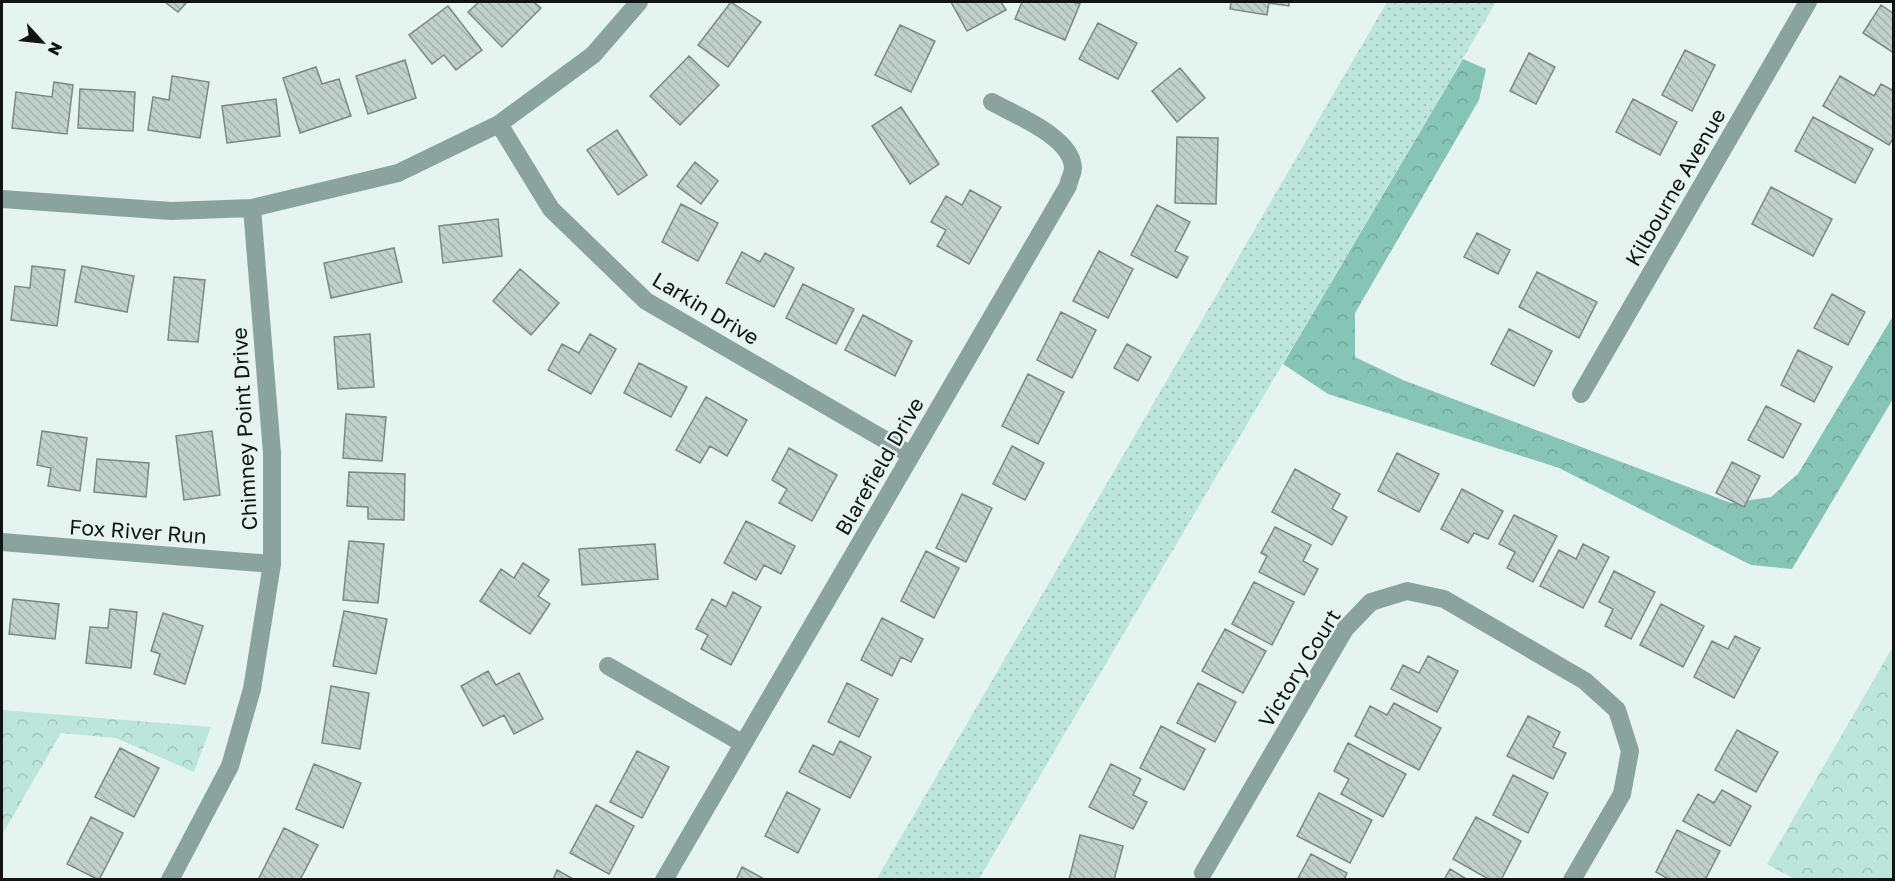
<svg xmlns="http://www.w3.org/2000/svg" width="1895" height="881" viewBox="0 0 1895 881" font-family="'Golos Text',sans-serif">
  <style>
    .grass { fill: url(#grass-dots) }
    .forest { fill: url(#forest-crowns) }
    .park { fill: url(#park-crowns) }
    .building { fill: url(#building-back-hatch); stroke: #7b8884; stroke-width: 1.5 }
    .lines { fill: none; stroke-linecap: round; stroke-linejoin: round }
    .street { stroke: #8aa49d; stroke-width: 18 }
    .labels { text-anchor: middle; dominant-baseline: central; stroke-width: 5; stroke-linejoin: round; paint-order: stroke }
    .street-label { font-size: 21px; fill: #101514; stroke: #e6f4f0 }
  </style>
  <defs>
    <pattern id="grass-dots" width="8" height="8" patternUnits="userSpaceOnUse" patternTransform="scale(1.5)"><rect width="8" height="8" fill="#bde6db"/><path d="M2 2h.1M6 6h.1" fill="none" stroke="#a1c4bb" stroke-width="1.8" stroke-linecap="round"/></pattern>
    <pattern id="forest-crowns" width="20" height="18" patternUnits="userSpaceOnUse" patternTransform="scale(1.5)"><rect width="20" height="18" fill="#86c5b5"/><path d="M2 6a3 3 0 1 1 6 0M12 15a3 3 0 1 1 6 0" fill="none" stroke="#73a89b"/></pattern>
    <pattern id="park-crowns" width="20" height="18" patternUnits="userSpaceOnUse" patternTransform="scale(1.5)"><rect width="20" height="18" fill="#bde6db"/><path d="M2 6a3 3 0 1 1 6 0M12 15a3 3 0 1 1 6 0" fill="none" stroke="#a1c4bb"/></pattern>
    <pattern id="building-back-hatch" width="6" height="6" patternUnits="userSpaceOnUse" patternTransform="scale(1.5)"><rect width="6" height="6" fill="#c1d0cb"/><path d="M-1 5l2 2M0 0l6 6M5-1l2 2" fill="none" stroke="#a5b2ad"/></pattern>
  </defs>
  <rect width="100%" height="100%" fill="#e6f4f0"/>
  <!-- grass -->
  <path class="grass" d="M1387,2H1496L979,879L876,880Z"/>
  <!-- forest -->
  <path class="forest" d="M1463,59L1486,69L1479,100L1355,313V357L1403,380L1731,503L1771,497L1798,474L1893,316V399L1792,569L1751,565L1559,468L1328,394L1283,364Z"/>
  <!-- park -->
  <path class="park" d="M1891,650L1894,651L1893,879H1794L1767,864Z
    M2,710L211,727L194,772L116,738L61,733L2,835Z"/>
  <!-- building -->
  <path class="building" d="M165,2H187L178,12Z
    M479,2H534L541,8L502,47L468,12Z
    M731,2L761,22L728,67L698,45Z
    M951,2H1001L1006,10L967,31Z
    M1022,2H1074L1080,4L1065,40L1015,19Z
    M1231,2H1289V6L1269,3L1267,15L1230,9Z
    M1881,5L1894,14V53L1863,33Z
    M448,6L482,50L456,70L444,55L432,64L409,35Z
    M1098,23L1137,43L1118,79L1079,59Z
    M900,25L935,41L911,92L875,75Z
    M1685,50L1715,65L1692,111L1662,95Z
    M1529,53L1555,67L1536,104L1510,91Z
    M689,56L719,85L680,125L650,96Z
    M405,60L416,98L368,114L356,76Z
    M316,67L322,84L339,79L351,116L300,133L283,78Z
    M1180,68L1205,98L1177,122L1152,91Z
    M172,76L209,82L200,138L148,130L153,97L169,100Z
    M1840,76L1874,96L1881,84L1894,91V137L1889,145L1823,106Z
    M54,82L73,85L67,134L12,128L16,92L52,97Z
    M80,89L135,92L133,131L78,128Z
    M276,99L280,136L227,143L222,106Z
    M1633,99L1677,122L1660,155L1616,132Z
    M901,107L939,164L910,184L872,126Z
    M1813,117L1873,149L1855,183L1795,151Z
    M617,130L647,175L618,195L587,150Z
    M1177,137L1218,138L1216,204L1175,203Z
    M695,162L718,181L701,204L677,186Z
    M1771,187L1832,219L1813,256L1752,224Z
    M970,190L1001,207L969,264L937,246L946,230L931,222L946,196L962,205Z
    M681,204L718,223L698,261L662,242Z
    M1157,205L1190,222L1175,251L1188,257L1177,278L1131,255Z
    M498,219L502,256L443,263L439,226Z
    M1477,233L1510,250L1498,274L1464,257Z
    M394,248L402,282L331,298L324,263Z
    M1099,251L1133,269L1108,318L1073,301Z
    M742,252L760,262L765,253L794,268L774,307L726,283Z
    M32,266L65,270L57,326L11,320L15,286L30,288Z
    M82,266L134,276L127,312L75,302Z
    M520,269L559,303L531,335L493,301Z
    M1537,272L1597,302L1579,338L1519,307Z
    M174,277L205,280L198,342L168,340Z
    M803,284L854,309L836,344L786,318Z
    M1832,294L1865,312L1848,345L1814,328Z
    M1061,312L1096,330L1072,378L1037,360Z
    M863,315L912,341L895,376L845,350Z
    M1509,329L1552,351L1534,386L1491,364Z
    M370,334L374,387L338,389L334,337Z
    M590,334L616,349L591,394L548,370L562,344L579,353Z
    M1127,344L1151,357L1138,381L1114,368Z
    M1798,350L1832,367L1814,402L1781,385Z
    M639,363L687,387L671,417L624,393Z
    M1028,374L1064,392L1038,444L1002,426Z
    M706,397L747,420L727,456L710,446L700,463L676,450Z
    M1766,406L1801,424L1783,458L1748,440Z
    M346,414L386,417L382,461L343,458Z
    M42,431L87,438L80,491L48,486L51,468L37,465Z
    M212,431L220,495L184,500L176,436Z
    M1012,446L1044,463L1025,500L993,484Z
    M789,448L837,475L812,521L779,503L787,489L772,480Z
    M1397,453L1439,474L1419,512L1378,491Z
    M97,459L149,463L146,497L94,492Z
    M1732,462L1760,476L1744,507L1716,493Z
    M1295,469L1340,494L1332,509L1347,517L1332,545L1272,512Z
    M349,472L405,474L404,520L368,519V507L347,506Z
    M1462,489L1503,511L1488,539L1474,533L1468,543L1441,529Z
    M962,494L992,508L966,562L936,548Z
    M1514,515L1557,536L1533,582L1507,568L1515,552L1499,544Z
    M746,521L795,546L781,574L764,565L756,580L724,563Z
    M1275,527L1311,545L1303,561L1318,569L1304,595L1259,572L1267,556L1261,553Z
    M349,541L384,544L378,603L343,600Z
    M655,544L658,579L582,585L579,549Z
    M1583,544L1609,557L1583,608L1540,586L1559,550L1576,559Z
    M926,551L959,568L934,618L901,601Z
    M523,563L549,580L538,596L550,604L530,634L480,601L501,569L514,578Z
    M1614,571L1655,592L1631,639L1605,626L1613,609L1599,602Z
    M1254,582L1294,602L1272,645L1232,624Z
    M733,592L761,607L731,665L701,649L708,635L696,629L712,599L726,607Z
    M13,599L59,604L55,639L9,634Z
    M1661,604L1704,626L1683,667L1640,645Z
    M110,609L137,612L131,668L86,663L90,627L108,628Z
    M344,611L387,619L376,674L333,666Z
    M163,613L203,626L185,684L154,674L160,654L151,651Z
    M882,618L923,639L911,662L901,657L892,676L861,660Z
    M1225,629L1266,651L1243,693L1202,671Z
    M1735,636L1760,648L1734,698L1694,677L1712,641L1728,649Z
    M1428,656L1458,671L1437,712L1391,689L1403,665L1419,673Z
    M488,671L496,685L519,673L543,719L514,734L504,715L483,726L461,686Z
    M847,683L878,699L859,737L828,722Z
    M1198,683L1236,702L1215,742L1177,723Z
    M331,686L369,693L360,749L322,743Z
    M1394,703L1441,728L1419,770L1355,736L1370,706L1387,715Z
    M1528,716L1560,732L1553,747L1566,753L1553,779L1507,756Z
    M1161,726L1205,749L1184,790L1140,768Z
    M1737,730L1778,752L1756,792L1715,770Z
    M840,741L871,757L850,798L799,772L813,745L833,755Z
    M1348,743L1406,774L1383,817L1341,794L1349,779L1334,771Z
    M120,748L159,768L134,817L95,797Z
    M637,751L669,767L642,818L610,802Z
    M314,764L361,783L343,828L296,809Z
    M1111,764L1141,779L1133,795L1147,802L1133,829L1089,807Z
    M1513,775L1548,793L1528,833L1493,815Z
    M1722,790L1751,806L1730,846L1683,821L1698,794L1714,803Z
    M787,792L820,809L798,853L765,836Z
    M1319,793L1372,820L1350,863L1297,836Z
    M596,805L634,826L609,874L570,853Z
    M91,817L123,833L99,880L67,864Z
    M1476,817L1521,841L1501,880H1490L1453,859Z
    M284,828L318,845L300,880H258Z
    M1677,830L1720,851L1705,880H1670L1656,872Z
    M1080,835L1123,846L1114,880H1069Z
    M1311,854L1347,873L1344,880H1297Z
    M742,867L766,880H736Z
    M1450,869L1468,880H1444Z
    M557,870L575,880H553Z"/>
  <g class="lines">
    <!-- street -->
    <path class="street" d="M499,124L551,209L646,301L911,455
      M2,199L171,211L252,208L398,173L499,124L593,55L639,2
      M1581,394L1808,2
      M2,542L272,564
      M608,666L742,743
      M1203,873L1345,629L1371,602L1407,591L1444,599L1585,681L1617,710L1630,751L1622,794L1572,880
      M170,880L230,766L252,689L272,564V453L252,208
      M664,880L1068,186C1069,180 1073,173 1073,168C1072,137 1015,115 992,102"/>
  </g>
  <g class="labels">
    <!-- street labels -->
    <g class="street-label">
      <text transform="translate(1675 187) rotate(-60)">Kilbourne Avenue</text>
      <text transform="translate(706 308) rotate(31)">Larkin Drive</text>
      <text transform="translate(244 429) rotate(-93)">Chimney Point Drive</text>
      <text transform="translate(879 466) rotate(-60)">Blarefield Drive</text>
      <text transform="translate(138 531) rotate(4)">Fox River Run</text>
      <text transform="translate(1299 668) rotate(-58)">Victory Court</text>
    </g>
  </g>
  <!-- border -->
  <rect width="1895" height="881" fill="none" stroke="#101514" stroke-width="6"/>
  <!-- north arrow -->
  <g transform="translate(42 42) rotate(117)" stroke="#e6f4f0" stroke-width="4.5" paint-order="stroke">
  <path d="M0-4.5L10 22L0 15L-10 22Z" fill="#101514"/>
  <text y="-9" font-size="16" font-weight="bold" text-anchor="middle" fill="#101514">N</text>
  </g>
</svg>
